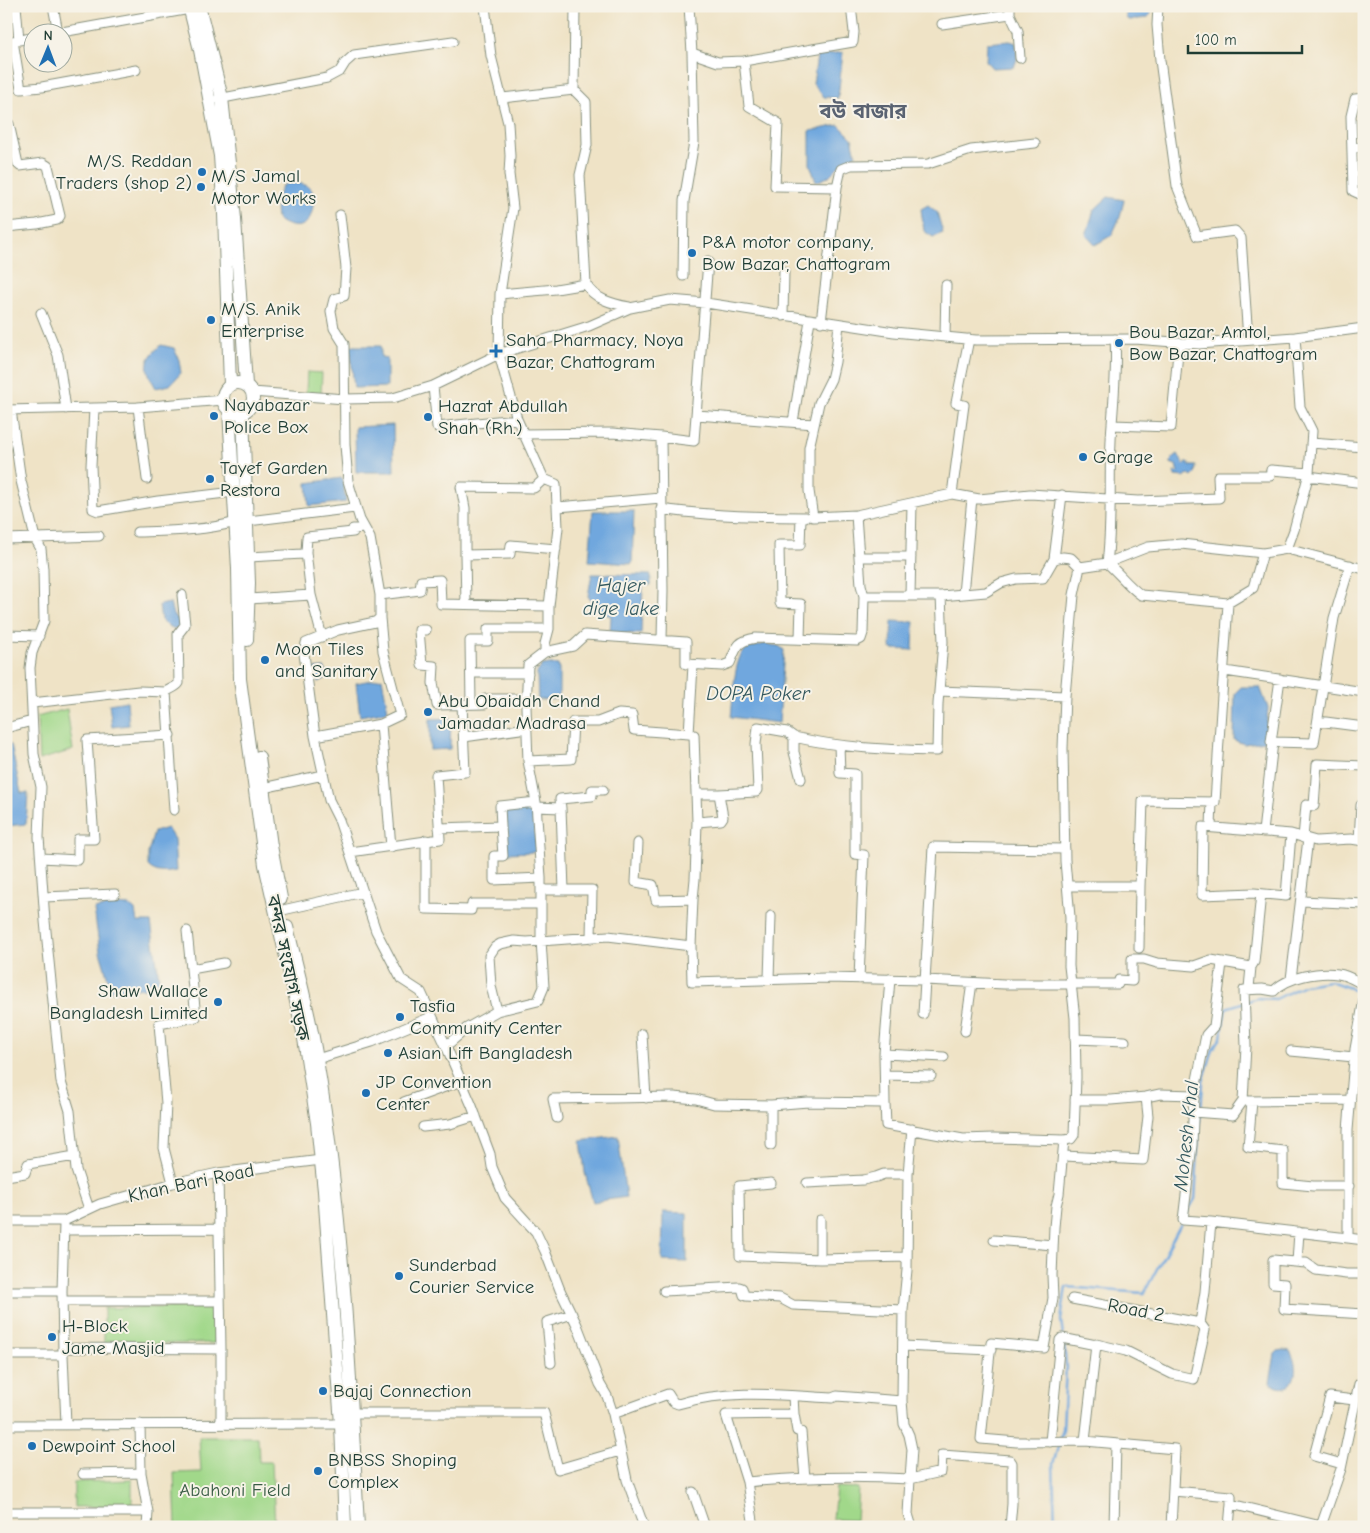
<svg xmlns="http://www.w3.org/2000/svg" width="1370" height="1533" viewBox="0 0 1370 1533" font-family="'Comic Neue','Noto Sans Bengali',sans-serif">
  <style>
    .green { fill: #a1d88a; stroke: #608a5f }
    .water { fill: #6fa7de; stroke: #477289 }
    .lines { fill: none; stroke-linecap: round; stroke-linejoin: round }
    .stream { stroke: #6fa7de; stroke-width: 2.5 }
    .minor-casing { stroke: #87907d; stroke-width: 11 }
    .highway-casing { stroke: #87907d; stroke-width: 14 }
    .minor { stroke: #fff; stroke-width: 9 }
    .highway { stroke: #fff; stroke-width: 12 }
    .poi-dot { fill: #1f6fb2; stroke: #f7f3e8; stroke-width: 2 }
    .labels { text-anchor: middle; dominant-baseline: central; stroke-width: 4; stroke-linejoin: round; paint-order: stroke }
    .poi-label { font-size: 19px; fill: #1f3d34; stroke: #f7f3e8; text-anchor: start }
    .street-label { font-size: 19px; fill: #1f3d34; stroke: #f7f3e8 }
    .park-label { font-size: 19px; fill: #395c45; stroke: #f7f3e8 }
    .neighbourhood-label { font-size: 20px; font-weight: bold; fill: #5a6372; stroke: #f7f3e8 }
    .water-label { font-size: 20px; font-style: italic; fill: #33585e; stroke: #f7f3e8 }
  </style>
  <rect width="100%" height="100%" fill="#f7f3e8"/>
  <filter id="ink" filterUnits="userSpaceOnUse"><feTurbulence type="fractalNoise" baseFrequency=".02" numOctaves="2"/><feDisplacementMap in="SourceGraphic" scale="10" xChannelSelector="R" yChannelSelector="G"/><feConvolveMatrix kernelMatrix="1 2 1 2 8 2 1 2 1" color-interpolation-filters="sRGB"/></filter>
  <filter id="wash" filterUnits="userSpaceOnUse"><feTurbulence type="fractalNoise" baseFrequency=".0096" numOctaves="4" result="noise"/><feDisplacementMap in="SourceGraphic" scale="20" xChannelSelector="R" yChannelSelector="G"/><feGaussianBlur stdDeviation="1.12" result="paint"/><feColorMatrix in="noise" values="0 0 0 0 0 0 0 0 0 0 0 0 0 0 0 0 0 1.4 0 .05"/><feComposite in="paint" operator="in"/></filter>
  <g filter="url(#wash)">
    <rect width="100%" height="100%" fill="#efe3c6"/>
    <!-- green -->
    <path class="green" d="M307,372L322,373L321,394L306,393Z
      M67,709L73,750L39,760L37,717Z
      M215,1307L216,1343L104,1344V1308Z
      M199,1437H258L259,1462H272L275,1527H176L174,1473L201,1472Z
      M132,1480V1506L74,1507V1482Z
      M836,1487L858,1488L856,1520L833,1519Z"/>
    <!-- water -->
    <path class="water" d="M1126,6H1142L1150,8L1151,14L1147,18L1129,20L1126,18Z
      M1010,41L1016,43L1017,59L1014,67L992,68L986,61L987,43Z
      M843,52L838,98L824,97L813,84L817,56Z
      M839,125L852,138L856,155L843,162L828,177L816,182L810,164V131Z
      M289,183C295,183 306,183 311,189C316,196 313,217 306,223C298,230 284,225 277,219C275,207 277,197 282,186Z
      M1108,197L1124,200L1120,217L1112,235L1095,245L1086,235L1094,210Z
      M928,205L937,212L943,233L933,237L924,231L921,209Z
      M161,345L174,348L179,360L181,373L170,385L156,388C144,368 144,360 161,345Z
      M350,346H381V357L387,358V387L354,388Z
      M393,425L394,472H356L355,427Z
      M1178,454L1184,465L1188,462L1190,466H1196L1195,474L1192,477L1188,474L1184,477L1175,476L1174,472L1178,473L1176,465L1170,463L1173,458Z
      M342,478L346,502L309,506L307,483Z
      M593,511H634L632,564L589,561Z
      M592,574L651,575V585H643L641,634L610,633L611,616L598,611L588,596Z
      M170,603L173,615L176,618H181V628C173,631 167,625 161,620L159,605Z
      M892,621L914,622L913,650L891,649Z
      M764,644L779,646L784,650L779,723L731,717C733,703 733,659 745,650C749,647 759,646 764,644Z
      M550,664L558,665L559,670V699L538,700L537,673L542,665Z
      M325,668L327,676L325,679L318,682L317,679H315V681H311L309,669Z
      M382,678L388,711L360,716L356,683Z
      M1241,687H1260L1268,708L1265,741L1244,744L1234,740L1235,693Z
      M127,701L129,725L112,727L109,704Z
      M451,718L450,749L430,750V719Z
      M6,744L11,745L21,793H28L26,824L6,826Z
      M533,805L536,852L505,853L502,808Z
      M167,828L174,839L176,871C166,873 156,874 148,866V853L154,832Z
      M114,905L130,906L135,910L137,922H151L160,986L112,992L100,952L94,909Z
      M618,1136L626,1197L593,1202L585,1173L581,1141Z
      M663,1212L687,1213V1262L662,1261Z
      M1284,1350L1290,1351C1302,1370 1293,1399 1270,1383L1275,1354L1278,1351Z"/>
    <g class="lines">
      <!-- stream -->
      <path class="stream" d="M1201,1110L1203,1082L1213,1049L1221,1038L1226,1008L1258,998L1276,999L1304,985L1330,981L1364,993
        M1187,1213L1195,1199L1200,1115
        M1063,1337L1061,1320L1066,1287L1144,1293L1182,1222
        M1060,1439L1063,1430L1066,1366L1064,1342
        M1055,1527L1053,1464L1059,1444"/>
    </g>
  </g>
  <g filter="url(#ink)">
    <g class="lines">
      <defs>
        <path id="minor" d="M16,6L19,40
          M53,6L58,32
          M485,6L491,56L508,123L510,156L509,174L513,208L500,294L499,354L517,419L544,479L556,484L558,528L549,606V629L545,644V652L528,665L526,707L528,761L536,802L541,878V940L544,987L538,1001L497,1011
          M575,6L574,90L586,102L587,145L580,175L586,284C593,299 614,304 629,307
          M689,6L692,53L718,62L744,61L749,106L778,123L775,186L837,187
          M1010,6V14L1018,31L1020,58
          M1158,6L1157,25L1160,60L1177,186L1197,236L1235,231L1241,238L1248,339
          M942,24L1010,14
          M62,32L190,9
          M13,41L21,89L42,87L136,70
          M6,42L32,38
          M744,61L853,42L854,32L851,6
          M502,98L574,90
          M1364,98L1355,99L1351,116L1353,191L1364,196
          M218,99L327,78L340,71L345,63L354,55L453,41
          M1353,148L1364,147
          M340,215L346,268L344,296L334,299L331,311L334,328L344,344L345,445L348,481L360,520L370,538L380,595V618L375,622L338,630L306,643L304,654L315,736L329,800L339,820L376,931L401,979L421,992L446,1046L472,1106L490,1154L492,1167L505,1198L536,1232L545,1251L560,1290L577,1325L600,1384L607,1396L613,1414L627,1480L644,1527
          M6,227L37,224L57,220L60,216L48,166L43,163L20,166L18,164L9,124
          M683,276L684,201L694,142L692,53
          M500,294L556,289L586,284
          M41,313L58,355L66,409
          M783,316L784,271
          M821,322L837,187L841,169L851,165L928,164L971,150L1035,143
          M945,337L946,285
          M433,386L437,427L517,419
          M252,392L345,399L393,398L433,386L499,354L589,326L630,308L670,300L706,303L894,332L976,340L1135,339L1199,344L1295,337L1364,328
          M138,407L147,479
          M94,409L91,466L93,509L98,511L158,501L234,492
          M6,410L138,407L224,400
          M11,410L21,481L35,538L41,549L43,569L44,621L32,653L30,668L34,754L41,787L39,837L45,921L61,1082L70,1111L76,1170L89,1209
          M697,415L814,424
          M793,422L810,320
          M1112,425L1171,427L1179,342
          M522,434L612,433L661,437L663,590L662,640
          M661,437L694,441L708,261
          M1311,443L1364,447
          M1308,476L1364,483
          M544,479L534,488L461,487L465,508V555L510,554L511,545L556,549
          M952,494L964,405L956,403L969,339
          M558,507L661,498
          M661,509C708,516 757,517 805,517
          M856,515L952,494L979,499L1030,494L1138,501L1219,498L1218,476H1270L1271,470L1309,473
          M248,521L355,508
          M137,532C169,531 204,531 236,522
          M6,539L99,536
          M1287,549L1294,530L1309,473L1312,431L1300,407L1295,337
          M1263,553L1253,588L1228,603L1141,595C1128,586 1119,573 1107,563L1148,547L1181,544L1263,553L1287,549L1364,569
          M465,555L466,604
          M249,557L303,554L306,552
          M859,557H911
          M1054,559L1062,495
          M963,594L972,498
          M380,595L420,590L421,581L440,580L441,604L549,606
          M864,596H941L986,592L1001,583L1016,579L1043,578L1054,559L1063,557L1071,558L1080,567
          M910,596L912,503
          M249,599L311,595
          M380,618L383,651L400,715L381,724
          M426,630H419L422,665L434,666L433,683L437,705L485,704V699H526
          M6,635L39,636
          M322,637L311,595L306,552L307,537L353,532V529L364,528
          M800,639L801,604L780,603L779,545H800L801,517
          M545,652L573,646L585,635L686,642V664L722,666L730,663C737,646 737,641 756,638L857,641L861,639L863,633L864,596L861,585L856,515L813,517L809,491V448L819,403L831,379L835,362L839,324
          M1225,671L1364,692
          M471,673H528
          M939,691L1065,696
          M166,692L174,810
          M32,703L139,691L166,692C170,688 176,688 179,683L178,634L185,625L182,595
          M471,704L470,641H488V629H549
          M1318,721L1364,727
          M6,728L32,721
          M689,734L694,735L697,822L695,879L693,899L691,946
          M315,736L381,724L391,847
          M464,737L527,728
          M1273,742H1271L1280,679
          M839,745L840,773L855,774V854L864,855L859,979
          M528,761L571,759L573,722H598L619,714L632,715L634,730L689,734L693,665
          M801,779L794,752V737C841,748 889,750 937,751L938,704L943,642L941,596
          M263,788L323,775
          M696,794H719
          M536,807L561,808L560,799L592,796V790H603
          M561,808L564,890
          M697,822L721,820L723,817L719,794L756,792L758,790L756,744L758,727L787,732L794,737
          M501,826L503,856H494V880L541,878
          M1211,827L1212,802
          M439,828L501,826L500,806L536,802
          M1263,832L1273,742L1314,743L1334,618L1350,565
          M1291,834L1286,896L1254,893L1202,895L1203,827L1291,834L1316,841L1351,839L1364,841
          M1303,838L1306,805L1314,806L1317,764L1364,766
          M426,840V909L471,910L472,904H540
          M1359,840L1361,805H1364
          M638,843L636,882L653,885L656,900L693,899
          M350,852L440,839L436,775L465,772L462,704
          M41,858L78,860V839H94L87,740L170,735
          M1068,886H1140L1143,801L1215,802L1228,603
          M541,890H592L591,938
          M44,897L115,894
          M1302,901L1364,904
          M283,910L363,892
          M1139,948L1140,886
          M1251,967L1254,962L1261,894
          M191,969L224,963
          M769,979L771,916
          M1291,979L1308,839
          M1364,999L1355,1049L1348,1130V1238L1364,1240
          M923,1014L933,847L1065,849
          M965,1031L972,983
          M642,1034L646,1098
          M1075,1039L1125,1041
          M446,1046L467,1028L497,1011L491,986L489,956L495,947L500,944L514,941L527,942L608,936L691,946L692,982L826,978L925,980L1004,984H1118L1119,980L1132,981V959H1144L1157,963L1194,966L1211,960L1251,967L1249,988
          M1291,1051L1354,1057
          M884,1054L944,1057
          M317,1059L372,1042L431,1017
          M885,1075L931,1076
          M1075,1100H1111L1146,1097L1160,1094L1194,1095L1206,1035L1214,1026L1222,963
          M1351,1100L1243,1101L1246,1046L1244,990L1262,989L1274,991C1286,977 1320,971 1338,974C1348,975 1356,981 1364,985
          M1252,1101L1248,1147L1283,1151V1183L1313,1186H1349
          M404,1102L461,1081
          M885,1103L886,1125L963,1139L994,1138L1064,1140L1071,1139L1074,1135L1076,1077L1075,1018L1069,966L1070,917L1065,861L1063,748L1065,696L1074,595L1080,567L1107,563C1113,517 1108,470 1112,424C1114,396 1117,367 1115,339
          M1193,1112L1233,1115L1243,1101
          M557,1118L553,1099L674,1097L696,1099L714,1104L771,1105
          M423,1127L450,1124L476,1116
          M1064,1140L1059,1194L1056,1206L1054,1227L1052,1275L1053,1298L1044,1348L991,1343L981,1439L1017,1442L1085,1441L1175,1449L1171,1527
          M771,1145V1105L808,1102L885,1103L884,1054L890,979
          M1064,1156L1143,1160L1148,1116L1146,1097
          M218,1173L221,1349
          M6,1176L25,1173L28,1164L75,1156
          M173,1183L164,1148L166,1103L159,1024L196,1017L187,931
          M771,1183L739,1186L740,1256L820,1259L907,1257
          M807,1183L863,1180L876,1177L884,1174H908
          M6,1221H64L100,1204L173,1183L218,1173L321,1160
          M1211,1222L1348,1238
          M64,1230L219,1229
          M994,1240L1053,1245
          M820,1259V1220
          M1297,1262L1299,1232
          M1364,1274H1346L1316,1270L1306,1263L1273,1260V1283L1285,1284L1284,1309L1364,1314
          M6,1291H62L63,1352
          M62,1291L64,1224
          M664,1291L739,1287L742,1288L744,1295L746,1296L780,1298L793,1305L903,1310
          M1072,1299L1200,1323
          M62,1301H220
          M1096,1345V1344L1126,1351L1172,1374L1194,1379L1205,1330L1200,1323L1205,1292L1211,1222L1183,1220L1192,1145L1194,1095
          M903,1346L991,1350
          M63,1348L221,1349V1424
          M6,1355H63L66,1424
          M551,1363L547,1322L572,1314
          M348,1413H544L558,1469L620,1451
          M613,1414L668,1394L673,1402L678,1404C729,1389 780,1395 832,1398L837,1396L902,1401
          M794,1414L797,1431L801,1432L805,1478
          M6,1425L345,1424
          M1050,1442L1060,1340L1062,1338L1096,1345L1085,1441
          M1342,1464L1314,1456L1330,1397L1354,1400
          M141,1473L148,1512L147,1527
          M83,1474L141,1473L140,1424
          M747,1482L726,1415L794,1414L793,1396
          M1173,1491L1231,1496V1504L1321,1526L1341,1469L1359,1384L1364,1380
          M693,1492L705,1527
          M6,1512H148
          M754,1527L747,1482C801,1477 856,1476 910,1479L912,1449L909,1435L904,1424L902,1401L903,1310L907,1270L908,1174L912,1129
          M912,1527L908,1514L910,1479L941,1472L942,1455L1010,1460L1012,1463V1504L1010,1527
          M1114,1527L1116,1444
          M1229,1527L1231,1504"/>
        <path id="highway" d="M189,6L200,50L220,156L224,214L230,385
          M199,6L222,98L235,219L246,385
          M223 398a15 15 0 1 1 30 0a15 15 0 1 1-30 0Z
          M229,410L238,569L240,679L265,865L303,1032L317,1123L324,1191L341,1424L345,1527
          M243,413L249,583L247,640
          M259,757L271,846L281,898
          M287,927C298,971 310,1015 317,1060C343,1213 350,1372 358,1527"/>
      </defs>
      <!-- minor casing -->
      <use href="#minor" class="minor-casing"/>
      <!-- highway casing -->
      <use href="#highway" class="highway-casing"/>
      <!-- minor -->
      <use href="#minor" class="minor"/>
      <!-- highway -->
      <use href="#highway" class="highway"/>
    </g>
  </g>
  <!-- markers -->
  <g class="poi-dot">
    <circle cx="202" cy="172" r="5"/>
    <circle cx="201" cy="187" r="5"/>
    <circle cx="692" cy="253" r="5"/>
    <circle cx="211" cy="320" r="5"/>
    <circle cx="1119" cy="343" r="5"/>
    <path d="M493.5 343.5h5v5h5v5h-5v5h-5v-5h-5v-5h5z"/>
    <circle cx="214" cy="416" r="5"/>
    <circle cx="428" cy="417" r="5"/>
    <circle cx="1083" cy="457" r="5"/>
    <circle cx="210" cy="479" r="5"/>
    <circle cx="265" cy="660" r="5"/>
    <circle cx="428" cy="712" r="5"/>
    <circle cx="218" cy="1002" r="5"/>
    <circle cx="400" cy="1017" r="5"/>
    <circle cx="388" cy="1053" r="5"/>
    <circle cx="366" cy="1093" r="5"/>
    <circle cx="399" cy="1276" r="5"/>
    <circle cx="52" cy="1337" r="5"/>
    <circle cx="323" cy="1391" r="5"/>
    <circle cx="32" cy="1446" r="5"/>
    <circle cx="318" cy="1471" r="5"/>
  </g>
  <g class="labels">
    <!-- poi labels -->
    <g class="poi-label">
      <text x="192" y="161" text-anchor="end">M/S. Reddan<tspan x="192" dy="22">Traders (shop 2)</tspan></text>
      <text x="211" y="176">M/S Jamal<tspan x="211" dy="22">Motor Works</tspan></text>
      <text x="702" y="242">P&amp;A motor company,<tspan x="702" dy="22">Bow Bazar, Chattogram</tspan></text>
      <text x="221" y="309">M/S. Anik<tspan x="221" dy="22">Enterprise</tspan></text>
      <text x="1129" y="332">Bou Bazar, Amtol,<tspan x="1129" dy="22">Bow Bazar, Chattogram</tspan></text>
      <text x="506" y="340">Saha Pharmacy, Noya<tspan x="506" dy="22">Bazar, Chattogram</tspan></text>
      <text x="224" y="405">Nayabazar<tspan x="224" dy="22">Police Box</tspan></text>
      <text x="438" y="406">Hazrat Abdullah<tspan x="438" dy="22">Shah (Rh.)</tspan></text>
      <text x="1093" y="457">Garage</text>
      <text x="220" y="468">Tayef Garden<tspan x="220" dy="22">Restora</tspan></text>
      <text x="275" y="649">Moon Tiles<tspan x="275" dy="22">and Sanitary</tspan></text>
      <text x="438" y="701">Abu Obaidah Chand<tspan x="438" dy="22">Jamadar Madrasa</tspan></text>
      <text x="208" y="991" text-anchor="end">Shaw Wallace<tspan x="208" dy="22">Bangladesh Limited</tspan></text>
      <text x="410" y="1006">Tasfia<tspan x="410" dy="22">Community Center</tspan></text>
      <text x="398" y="1053">Asian Lift Bangladesh</text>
      <text x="376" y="1082">JP Convention<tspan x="376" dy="22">Center</tspan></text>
      <text x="409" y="1265">Sunderbad<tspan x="409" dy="22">Courier Service</tspan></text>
      <text x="62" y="1326">H-Block<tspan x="62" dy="22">Jame Masjid</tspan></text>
      <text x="333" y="1391">Bajaj Connection</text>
      <text x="42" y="1446">Dewpoint School</text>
      <text x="328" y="1460">BNBSS Shoping<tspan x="328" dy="22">Complex</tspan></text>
    </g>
    <!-- street labels -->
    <g class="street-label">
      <text transform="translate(288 968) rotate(78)">বন্দর সংযোগ সড়ক</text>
      <text transform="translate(191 1183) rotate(-12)">Khan Bari Road</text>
      <text transform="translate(1136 1310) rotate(11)">Road 2</text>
    </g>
    <!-- park labels -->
    <g class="park-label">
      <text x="235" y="1490">Abahoni Field</text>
    </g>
    <!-- neighbourhood labels -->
    <g class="neighbourhood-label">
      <text x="863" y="111">বউ বাজার</text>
    </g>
    <!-- water labels -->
    <g class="water-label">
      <text x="621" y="585">Hajer<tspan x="621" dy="23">dige lake</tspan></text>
      <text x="758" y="693">DOPA Poker</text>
      <text transform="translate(1186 1136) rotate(-84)">Mohesh Khal</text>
    </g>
  </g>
  <!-- margin -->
  <rect width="1370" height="1533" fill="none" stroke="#f7f3e8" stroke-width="25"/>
  <!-- north arrow -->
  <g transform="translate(48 48) rotate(1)"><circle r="24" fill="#f7f3e8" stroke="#a1aaa0"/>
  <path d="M0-4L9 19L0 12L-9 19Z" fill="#1f6fb2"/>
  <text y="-8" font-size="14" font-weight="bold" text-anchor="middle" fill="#1f3d34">N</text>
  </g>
  <!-- scale -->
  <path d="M1188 45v8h114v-8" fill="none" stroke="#1f3d34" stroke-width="2.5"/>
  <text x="1195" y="45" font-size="15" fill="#1f3d34" stroke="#f7f3e8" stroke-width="4" paint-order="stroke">100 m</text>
</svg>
